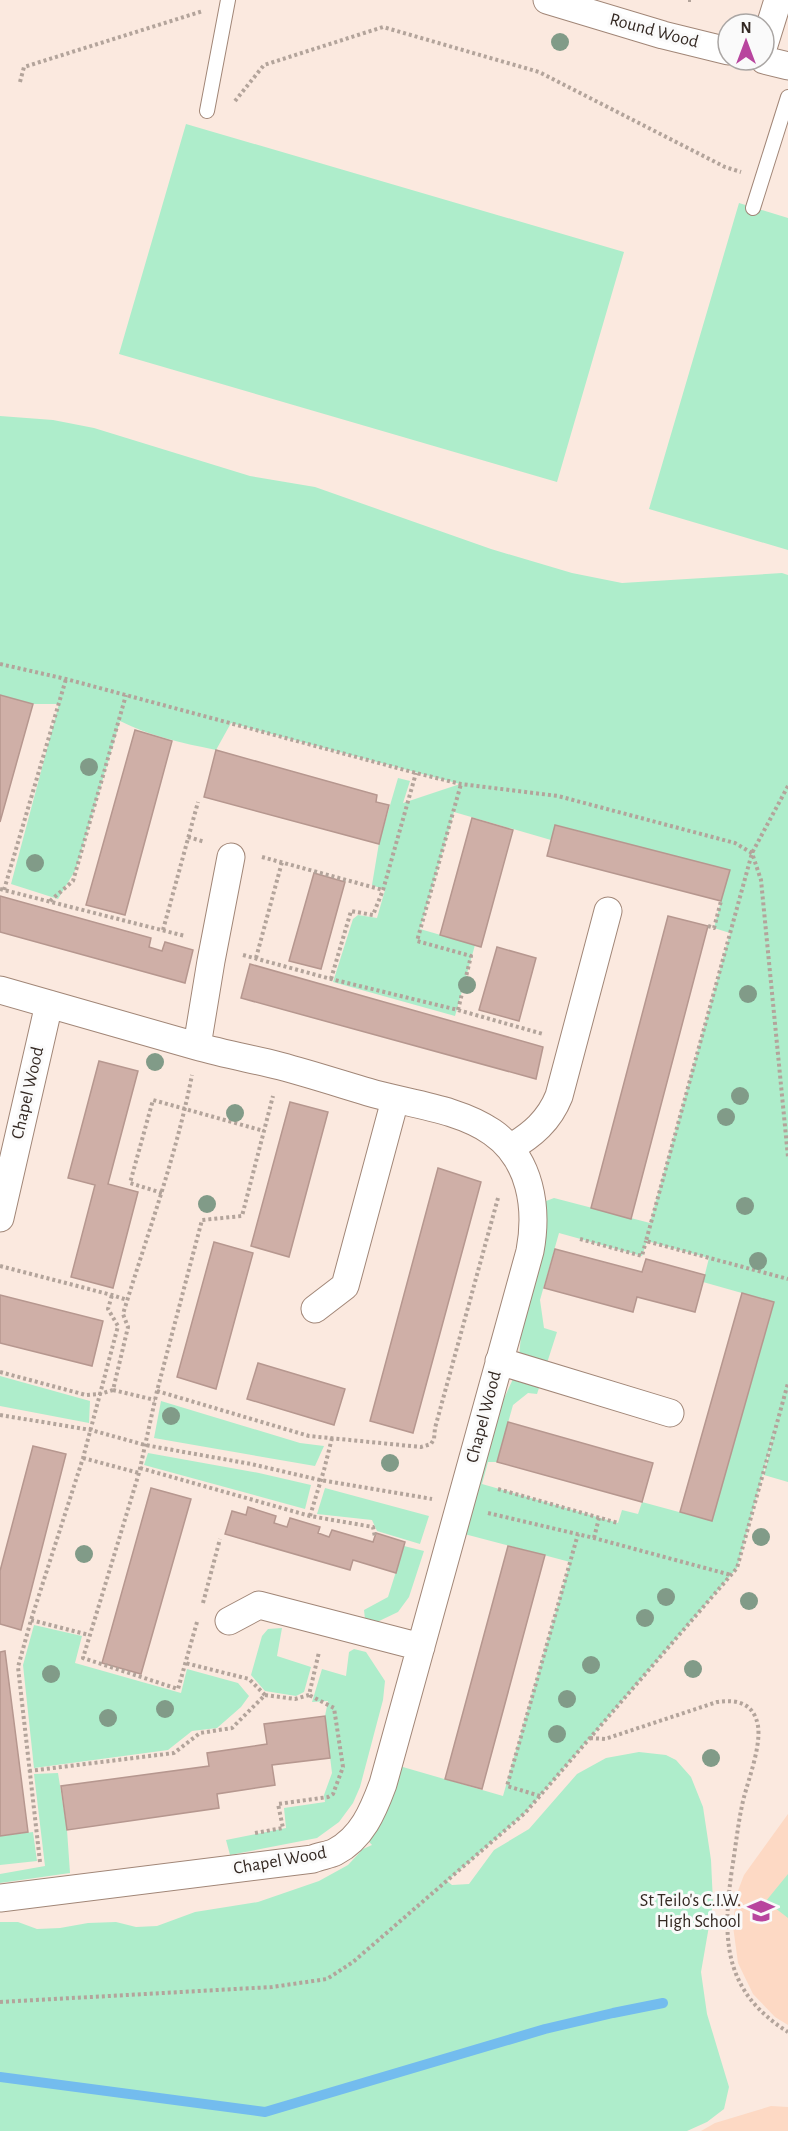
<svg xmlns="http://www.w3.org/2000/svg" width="788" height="2131" viewBox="0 0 788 2131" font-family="'Alegreya Sans',sans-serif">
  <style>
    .built { fill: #fdd9c4 }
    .green { fill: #aeedcb; fill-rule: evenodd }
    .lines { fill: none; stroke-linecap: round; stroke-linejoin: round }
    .stream { stroke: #73bcee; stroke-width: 10 }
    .building { fill: #cfafa7; stroke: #b6978f; stroke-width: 1.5 }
    .service-casing { stroke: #a18677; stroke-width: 16 }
    .minor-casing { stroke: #a18677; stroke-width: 29 }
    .path { stroke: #b3a49b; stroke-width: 4; stroke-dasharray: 3 3; stroke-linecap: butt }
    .service { stroke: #fff; stroke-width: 14 }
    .minor { stroke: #fff; stroke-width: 27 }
    .tree { fill: #819b88 }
    .labels { text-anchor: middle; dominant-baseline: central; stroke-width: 6; stroke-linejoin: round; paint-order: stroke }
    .street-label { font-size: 18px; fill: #332822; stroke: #fafafa }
    .poi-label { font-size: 18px; fill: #332822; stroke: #fafafa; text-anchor: end }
  </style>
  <rect width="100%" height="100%" fill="#fbe9df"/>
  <!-- built -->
  <path class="built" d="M788,1814V2025L775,2017L753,1994L738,1963L733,1926L736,1896L744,1875Z
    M771,2106L788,2107V2131H701L715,2123Z"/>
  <!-- green -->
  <path class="green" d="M186,124L624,252L557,482L119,354Z
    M739,203L788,218V550L649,509Z
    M0,416L53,420L94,428L250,476L315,487L491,549L572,573L622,583L782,573L788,575V1482L764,1475L777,1422L737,1568L525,1813L447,1881L452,1885L469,1884L494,1850L529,1829L577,1774L606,1758L639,1752L666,1755L676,1760L691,1777L703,1807L711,1860L713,1903L701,1972L707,2014L729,2087L724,2109L707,2122L687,2131H0V1922H18L37,1929L60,1928L88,1923L116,1922L136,1927L157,1926L195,1912L258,1902L319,1881L348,1865L363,1849L372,1845L360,1832L389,1763L503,1796L570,1562L453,1531L467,1479L518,1368L533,1206L554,1198L650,1223L730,933L714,928L729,870L556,825L551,840L454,812L420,929L475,945L455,1016L333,982L353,919L358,915L377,918L385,890L372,885L379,843L398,778L410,781L403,803L460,784L231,723L216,750C182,743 150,736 120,721L76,869L58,899L11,884L59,704H33L0,695ZM559,1233L642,1256L647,1241L709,1258L703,1282L774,1302L712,1521L642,1502L638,1514L622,1510L618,1523L482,1484L488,1462H497L513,1405L528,1393L537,1394L557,1332L544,1328L540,1300Z
    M0,1376L90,1401L89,1423L0,1406Z
    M161,1401L300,1443L324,1446L315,1466L154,1438Z
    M148,1453L259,1473L311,1485L305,1509L144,1465Z
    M325,1488L429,1516L420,1544L377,1531L372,1520L317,1514Z
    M404,1546L424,1551L409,1597L398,1612L377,1622L365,1619L364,1610L388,1597Z
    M34,1625L82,1636L75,1663L181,1693L187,1669L238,1683L249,1696L241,1707L217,1728L192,1731L168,1750L34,1768L23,1665Z
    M282,1628L277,1656L311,1667L304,1692L296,1696L265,1691L251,1675L262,1636L268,1629Z
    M354,1649L366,1652L385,1681L383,1700L360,1787L353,1803L339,1822L317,1838L230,1855L226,1840L286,1828L284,1808L325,1802L324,1795L332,1773L325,1716L328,1701L312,1702L322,1669L346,1676L349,1652Z
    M58,1773L67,1830L70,1873L0,1883V1874L45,1866L34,1774Z
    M33,1832L37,1861L0,1865V1836Z
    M788,1874V1918L766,1901Z"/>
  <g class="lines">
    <!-- stream -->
    <path class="stream" d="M0,2077L265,2112L545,2029L613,2013L663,2003"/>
  </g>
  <!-- building -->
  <path class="building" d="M0,695L33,704L0,822Z
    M135,730L172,741L125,915L86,905Z
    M216,750L377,795L376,802L389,805L379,844L204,797Z
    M472,818L513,830L481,947L440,935Z
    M555,825L730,870L721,901L547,856Z
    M314,873L345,882L321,969L289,961Z
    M0,896L151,938L149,947L162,951L165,942L193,950L185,983L0,932Z
    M668,916L708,926L631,1219L591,1208Z
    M497,947L536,958L519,1021L479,1010Z
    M250,964L543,1047L536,1079L241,998Z
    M99,1061L138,1071L108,1184L138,1192L113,1288L71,1277L95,1185L68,1178Z
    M290,1102L328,1112L289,1257L251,1246Z
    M438,1168L481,1182L413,1433L370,1421Z
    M214,1242L253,1253L216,1389L177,1377Z
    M555,1249L642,1272L646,1259L705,1275L695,1312L637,1297L633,1312L544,1288Z
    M742,1293L774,1302L712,1521L680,1512Z
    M0,1295L103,1321L92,1366L0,1343Z
    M258,1363L345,1389L334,1425L247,1399Z
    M508,1422L653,1463L642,1502L497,1462Z
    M33,1446L66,1454L21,1630L0,1624V1571Z
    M151,1488L191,1499L141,1674L102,1663Z
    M248,1507L276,1516L274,1523L287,1527L290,1518L320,1527L318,1533L329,1537L332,1530L373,1542L376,1533L405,1542L396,1573L353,1560L350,1570L225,1534L232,1511L246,1515Z
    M508,1546L545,1555L482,1789L445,1779Z
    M5,1651L28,1832L0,1836V1652Z
    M325,1716L330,1758L272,1765L275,1785L217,1794L219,1808L67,1830L61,1786L209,1766L207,1753L267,1744L264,1724Z"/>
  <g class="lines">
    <defs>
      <path id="service" d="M207,111L228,0
        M753,208L788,97"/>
      <path id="minor" d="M547,0L663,35L728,51
        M764,45L778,0
        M764,60L788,66
        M0,990C65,1008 131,1028 196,1046C224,1054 252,1059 280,1066C310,1074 338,1083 368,1092C408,1104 457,1108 492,1132C531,1159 538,1208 530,1251L383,1784C373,1811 362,1838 335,1852C329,1855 320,1856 313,1859L0,1898
        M197,1046L211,961L231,857
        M510,1148C532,1135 549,1121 559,1096L608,911
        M0,1218L49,1004
        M315,1309L345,1286L395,1100
        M499,1361L670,1413
        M229,1621L259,1605L421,1647"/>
    </defs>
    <!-- service casing -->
    <use href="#service" class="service-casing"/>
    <!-- minor casing -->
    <use href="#minor" class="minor-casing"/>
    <!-- path -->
    <path class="path" d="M688,0H692
      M20,82L24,67L203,11
      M235,101L264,65L383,27L539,72L725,167L741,172
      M0,664L66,679L416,773L461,784L558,796L735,843L752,853L761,880L788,1157
      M788,786L752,853L646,1241L788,1279
      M188,837L205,842
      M262,857L383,890
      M0,889L185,936
      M4,890L66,679
      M50,901L73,881L126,695
      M708,926L714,928L721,901
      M163,930L198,802
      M243,955L331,979L458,1010L543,1034
      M256,958L282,862
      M331,979L351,911L373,915L383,890L416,773
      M458,1010L471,956L417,941L461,784
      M162,1193L130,1183L153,1100L264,1131
      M580,1239L642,1256L646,1241
      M0,1266L112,1295L127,1300
      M0,1372L86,1395L100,1394L118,1326L108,1309L112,1295
      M113,1390L155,1400
      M157,1391L309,1436L421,1447L431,1444L434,1439L435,1428L498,1198
      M0,1415L91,1430L145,1445L251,1464L320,1480L432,1499
      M83,1458L139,1473
      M140,1468L310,1516L373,1527L375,1537
      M498,1489L618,1523
      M488,1513L594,1538L731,1575
      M310,1516L324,1470L332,1438
      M594,1538L599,1518
      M203,1603L220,1539
      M31,1620L89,1635
      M197,1622L178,1689L83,1658L139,1473L157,1391L202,1220L242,1216L273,1096
      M265,1695L295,1699L309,1695L319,1652
      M590,1738L605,1739L717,1702C737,1699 754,1703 758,1726C761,1746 749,1778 744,1797C738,1821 736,1845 732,1869C722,1939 723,1991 788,2032
      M29,1771L174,1753L200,1733L232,1728L265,1695L249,1679L185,1663
      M540,1796L507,1786L578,1534
      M255,1833L283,1828L278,1804L328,1797L333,1794L343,1767L334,1708L309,1695
      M40,1862L18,1667L31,1620L83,1458L100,1394L113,1390L128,1327L123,1314C147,1235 176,1157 192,1075
      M0,2002L272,1987L327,1979L353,1962L525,1813L737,1568L788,1383"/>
    <!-- service -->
    <use href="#service" class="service"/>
    <!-- minor -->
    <use href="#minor" class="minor"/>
  </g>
  <!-- trees -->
  <g class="tree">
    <circle cx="560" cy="42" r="9"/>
    <circle cx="89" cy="767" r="9"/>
    <circle cx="35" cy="863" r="9"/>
    <circle cx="467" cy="985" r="9"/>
    <circle cx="748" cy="994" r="9"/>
    <circle cx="155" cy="1062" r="9"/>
    <circle cx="740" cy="1096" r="9"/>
    <circle cx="235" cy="1113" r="9"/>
    <circle cx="726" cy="1117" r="9"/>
    <circle cx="207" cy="1204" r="9"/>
    <circle cx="745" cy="1206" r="9"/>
    <circle cx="758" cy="1261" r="9"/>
    <circle cx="171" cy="1416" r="9"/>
    <circle cx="390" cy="1463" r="9"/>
    <circle cx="761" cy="1537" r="9"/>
    <circle cx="84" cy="1554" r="9"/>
    <circle cx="666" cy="1597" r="9"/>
    <circle cx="749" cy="1601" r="9"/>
    <circle cx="645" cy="1618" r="9"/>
    <circle cx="591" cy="1665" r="9"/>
    <circle cx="693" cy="1669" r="9"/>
    <circle cx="51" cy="1674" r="9"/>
    <circle cx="567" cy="1699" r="9"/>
    <circle cx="165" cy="1709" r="9"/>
    <circle cx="108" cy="1718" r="9"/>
    <circle cx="557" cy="1734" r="9"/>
    <circle cx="711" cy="1758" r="9"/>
  </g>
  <!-- icons -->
  <defs>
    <symbol id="school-bare" viewBox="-9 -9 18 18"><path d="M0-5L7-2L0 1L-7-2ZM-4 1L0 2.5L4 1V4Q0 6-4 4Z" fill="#b8459e" stroke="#fafafa" stroke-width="2.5" paint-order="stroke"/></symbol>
  </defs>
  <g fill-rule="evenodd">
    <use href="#school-bare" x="742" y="1892" width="38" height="38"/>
  </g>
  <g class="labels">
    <!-- street labels -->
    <g class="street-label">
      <text transform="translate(654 31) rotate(15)">Round Wood</text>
      <text transform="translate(28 1093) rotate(-77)">Chapel Wood</text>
      <text transform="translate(484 1417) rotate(-75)">Chapel Wood</text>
      <text transform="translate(280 1861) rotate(-10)">Chapel Wood</text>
    </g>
    <!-- poi labels -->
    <g class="poi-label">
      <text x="741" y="1901">St Teilo's C.I.W.<tspan x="741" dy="21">High School</tspan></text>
    </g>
  </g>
  <!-- north arrow -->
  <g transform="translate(746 42)"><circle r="28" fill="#fafafa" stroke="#aaa6a4" stroke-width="1.5"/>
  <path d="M0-4.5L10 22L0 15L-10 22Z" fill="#b8459e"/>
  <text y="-9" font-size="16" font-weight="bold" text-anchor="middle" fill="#332822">N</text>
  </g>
</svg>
